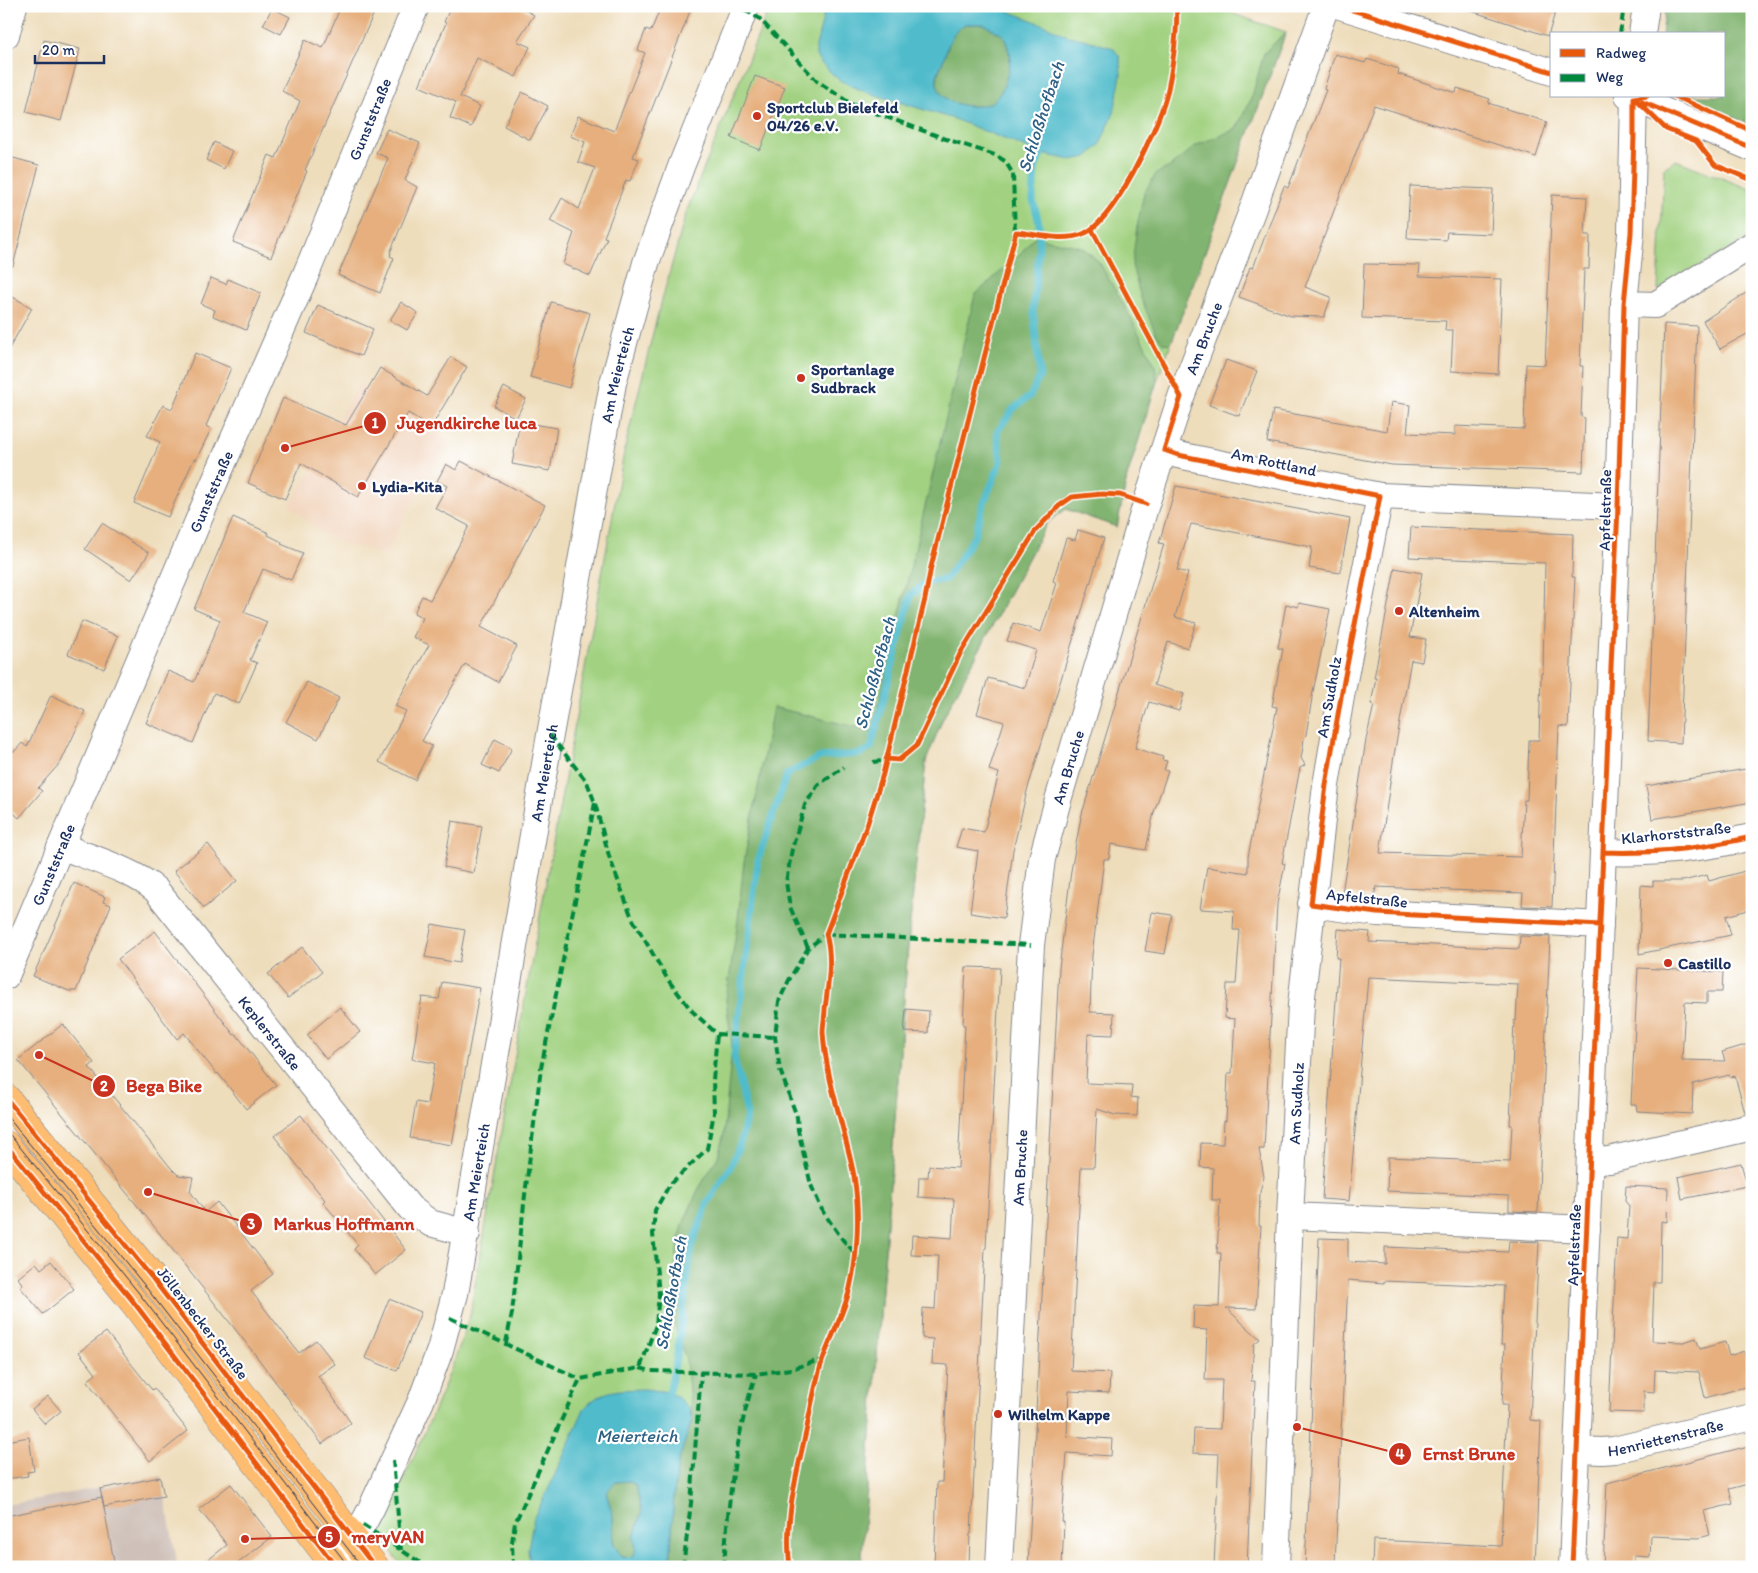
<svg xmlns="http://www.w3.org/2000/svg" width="1758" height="1573" viewBox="0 0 1758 1573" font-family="Itim,sans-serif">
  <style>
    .built { fill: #f2d5be }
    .industrial { fill: #cfc1ba }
    .green { fill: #a2d281; stroke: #5e8070 }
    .forest { fill: #81b46f; stroke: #4e7266 }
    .water { fill: #4fbbcb; stroke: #357594; fill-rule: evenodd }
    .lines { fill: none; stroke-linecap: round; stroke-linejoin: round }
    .stream { stroke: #4fbbcb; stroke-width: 7 }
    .building { fill: #e6af7d }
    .minor-casing { stroke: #84868c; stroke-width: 28 }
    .major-casing { stroke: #84868c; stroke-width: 29 }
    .minor { stroke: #fff; stroke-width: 26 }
    .major { stroke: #febc70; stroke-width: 28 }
    .tram { stroke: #1b2f5e; stroke-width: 1 }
    .quiet { stroke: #00873e; stroke-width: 4; stroke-dasharray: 8 4; stroke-linecap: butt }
    .cycleway-casing { stroke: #fff; stroke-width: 8 }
    .cycleway { stroke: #e8590c; stroke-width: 5 }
    .poi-dot { fill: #c8321e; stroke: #fff; stroke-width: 2 }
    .labels { text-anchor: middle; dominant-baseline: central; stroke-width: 4.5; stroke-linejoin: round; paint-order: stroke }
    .poi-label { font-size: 16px; font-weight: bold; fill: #1b2f5e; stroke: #fff; text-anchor: start }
    .street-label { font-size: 16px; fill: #1b2f5e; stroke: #fff }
    .water-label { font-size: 18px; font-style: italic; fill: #2d6084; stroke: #fff }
    .leader { fill: none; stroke: #c8321e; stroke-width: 2 }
    .callout-dot { fill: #c8321e; stroke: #fff; stroke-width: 2 }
    .mark-label { font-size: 15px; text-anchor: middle; font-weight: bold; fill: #fff }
    .callout-label { font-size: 18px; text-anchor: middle; font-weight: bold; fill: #c8321e; stroke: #fff; stroke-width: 4.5; stroke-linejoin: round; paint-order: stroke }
  </style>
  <rect width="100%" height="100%" fill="#fff"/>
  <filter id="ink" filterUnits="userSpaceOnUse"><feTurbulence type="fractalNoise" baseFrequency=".02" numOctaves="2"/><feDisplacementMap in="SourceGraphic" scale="10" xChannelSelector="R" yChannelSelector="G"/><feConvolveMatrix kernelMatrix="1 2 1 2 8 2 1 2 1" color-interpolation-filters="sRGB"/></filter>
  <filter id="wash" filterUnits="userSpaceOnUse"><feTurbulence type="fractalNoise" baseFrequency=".0096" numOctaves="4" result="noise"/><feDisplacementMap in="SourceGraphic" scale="20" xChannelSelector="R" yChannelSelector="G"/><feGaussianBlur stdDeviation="1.12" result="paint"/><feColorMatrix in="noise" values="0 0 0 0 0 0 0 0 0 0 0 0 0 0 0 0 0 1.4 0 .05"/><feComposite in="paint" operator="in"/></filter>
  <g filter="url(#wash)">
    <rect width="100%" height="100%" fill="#edb"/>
    <!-- built -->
    <path class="built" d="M359,384L431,427L448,441L384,556L366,548L345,545L316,528L297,512L289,506L315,466L310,463Z
      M1752,588V710L1747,711Z"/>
    <!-- industrial -->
    <path class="industrial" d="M161,1476L178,1567H6V1505Z"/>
    <!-- green -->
    <path class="green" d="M770,6H1210L1286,32L1157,381L1127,477L1117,527L1066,509L1047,523L943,718L926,761L909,933L861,1567H403L377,1532L376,1527L383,1509L389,1511C418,1446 449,1383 470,1315L526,993L625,447L655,325L687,210Z
      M1676,160L1752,190V236L1658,290L1664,168Z"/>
    <!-- forest -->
    <path class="forest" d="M1666,6H1752V125L1683,96H1724V34H1662Z
      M965,24H983L1003,35C1006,42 1009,50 1010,57C1010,70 1004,95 992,102C976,111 941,106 937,84C936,76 941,66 944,58C949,43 951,33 965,24Z
      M1286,32L1171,344L1163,343L1156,334L1141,298L1132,265L1137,227L1144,193L1156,174L1171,166L1197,145L1236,129L1252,97L1264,53Z
      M1034,237L1082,247L1099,262L1124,305L1155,365L1157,381L1127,477L1117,527L1066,509L1047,523L943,718L926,761L909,933L861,1567H670L674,1492L678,1463L692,1420L686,1360L672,1317L677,1251L683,1224L698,1190L718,1157L724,1133L732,1046L726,1000L738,920L744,862L773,707L872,731L975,295L1022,252Z
      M629,1481L636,1486L642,1511L634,1538L636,1550L633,1557L621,1556L613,1542V1516L606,1492L616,1482Z"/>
    <!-- water -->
    <path class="water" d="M826,6H995L1042,24L1068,36L1083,39L1113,48L1120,57L1121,75L1114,113L1099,146L1087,157L1071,160L1042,154L954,119L863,91L839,80L822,64L816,56V46ZM965,24H983L1003,35C1006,41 1009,49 1010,57C1010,70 1004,94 992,102C976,111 941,106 937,84C935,76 941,66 944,58C949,43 951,33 965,24Z
      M645,1389L669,1392L678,1398L689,1408L692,1420L678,1463L674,1492L670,1567H530L528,1550L534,1517L549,1488L584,1409C602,1388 620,1390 645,1389ZM629,1481L636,1486L642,1511L634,1538L636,1550L633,1557L621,1556L613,1542V1516L606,1492L616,1482Z"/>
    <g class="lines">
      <!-- stream -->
      <path class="stream" d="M665,1400L669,1392L677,1356L692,1245L708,1202L730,1168L741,1141L747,1114L734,1056L742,990L758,860L787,774L820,757L860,754L871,748L911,595L925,583L946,579L974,537L983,505L1001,461L997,432L1013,409L1030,396L1040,376L1033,309L1039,249V223L1033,200L1035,169L1045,145"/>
    </g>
    <g id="blocks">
      <!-- building -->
      <path class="building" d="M341,6H377L305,170L307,171L271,257L233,242L269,155L276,158L300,101L282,91L305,40L323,48Z
        M451,6H518L534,15L517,41L530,47L516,77L477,58L460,97L480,106L471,127L450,118L456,102L419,86L446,23L444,22Z
        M661,6H692L633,157L639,159L630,181L626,180L604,237L607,238L590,276L563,264L574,233L550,221L562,198L579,209L595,168L578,162L585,142L570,136L578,116L614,131L645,53L638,50L646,29L651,31Z
        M1469,6H1557L1548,36L1468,10Z
        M272,8L290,17L281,34L263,25Z
        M44,40L80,49L61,121L26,112Z
        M1335,54L1365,63L1367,59L1399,69L1398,74L1456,93L1457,88L1490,99L1488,103L1547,122L1536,157L1374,105L1305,287L1331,297L1324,317L1291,316L1239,297L1250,267L1253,268L1284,186L1288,188L1326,90L1324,89Z
        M755,76L785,87L760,150L731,138Z
        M522,92L548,106L530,140L504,126Z
        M387,129L420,143L405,180L417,187L390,253H391L390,256L394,258L380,293L338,275L388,158L376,153Z
        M214,142L232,151L224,169L206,160Z
        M6,156L39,165L13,266H6Z
        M1410,186L1493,189L1491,234L1447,232L1446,240L1407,238Z
        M1552,195L1587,197L1585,235H1590L1589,269H1584L1580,366H1583L1581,417L1585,418L1583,472L1392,465L1267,442L1273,410L1387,431L1391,402L1410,405L1407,433L1455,435V426L1524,429L1526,364L1545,365Z
        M1364,264L1420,265L1419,276L1502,279L1498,374L1451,371L1453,330H1445L1446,321L1362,318Z
        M211,278L226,284L228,279L261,293L246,330L213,316L215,310L201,304Z
        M1752,289V343L1747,334L1720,349L1703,321Z
        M6,293L32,308L6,354Z
        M401,302L418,313L407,330L390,320Z
        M551,302L590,313L569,388L530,377Z
        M318,305L373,329L361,356L306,333Z
        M1664,324L1697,326L1681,743L1648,741Z
        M195,353L231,368L206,426L211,429L196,460L194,459L168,517L134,503L160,442L147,436L163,405L172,409Z
        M451,357L467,367L431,427L408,413L358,497L301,463L285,499L248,483L283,398L346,425L380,368L427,396Z
        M1226,360L1257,371L1239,416L1209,405Z
        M504,387L526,399L516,418L494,406Z
        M520,422L557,428L550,471L512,464Z
        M461,461L545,505L481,627L517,646L498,682L465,664L422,741L432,746L415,780L379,762L406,711L395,706L429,645L413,637L423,618L414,613L422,596L430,600L469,526L435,508L447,486L437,481L446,464L456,470Z
        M1176,486L1350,519L1340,573L1309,568L1312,547L1191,524L1177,570L1188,573L1175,617L1196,623L1188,648L1168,642L1154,685L1184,694L1179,711L1149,702L1135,748L1163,757L1162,760L1167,761L1164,770L1168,771L1154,812L1146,850L1111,844L1109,859H1104L1092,955L1090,1012L1114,1013L1113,1035L1088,1034L1086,1083L1132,1085L1131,1097L1138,1098L1137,1116L1115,1115L1097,1109L1094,1167H1081L1071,1371L1110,1373L1109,1393L1069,1391L1067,1436L1112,1439L1111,1456L1067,1453L1062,1522H1064L1062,1567H1028L1059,968L1071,871L1081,817L1164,544L1159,543Z
        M233,517L269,533L268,535L282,542L281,544L303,553L291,580L263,569L244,612L267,622L250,660L257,663L239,704L214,693L193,743L146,723L168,671L194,682L220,620L194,609Z
        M102,523L149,553L131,580L85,549Z
        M1411,527L1573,534L1572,577H1575L1568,727L1559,726L1552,907L1522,906L1523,893L1376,887L1374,897L1342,893L1366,740L1374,705L1371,704L1376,678H1374L1395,568L1422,573L1410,637L1426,639L1422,662L1411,660L1394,755L1380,853L1521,857L1524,800H1527L1529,740H1539L1541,673H1543L1545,563L1409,557Z
        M1078,530L1104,538L1027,791L1013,850L1004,918L970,913L978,851L956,847L962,828L984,832L999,773L989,770L1004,722L977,714L988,678L1025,688L1036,650L1007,641L1013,623L1041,632L1057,583L1053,581L1066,538L1075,540Z
        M1299,603L1330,609L1313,692L1306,735L1304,737L1303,747L1301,758L1305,765L1300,768L1282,863L1285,864L1277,904L1264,1149H1259L1264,1177L1260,1191L1259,1226H1261L1256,1309L1226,1308L1260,1339L1254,1344L1251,1381H1255L1247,1567H1214L1219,1454L1193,1453L1194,1428L1220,1429L1222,1380H1205L1207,1330L1193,1329L1194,1306L1219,1307L1221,1253H1217L1220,1200H1212L1213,1168L1200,1167L1201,1143L1223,1144L1224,1121H1226L1228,1073H1232L1235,1019L1225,1018L1227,984H1236L1240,930H1233L1234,911L1200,909L1207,867L1248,873V857L1277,707L1272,706L1283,649L1278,648L1286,604L1298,607Z
        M82,621L118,636L104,669L68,654Z
        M307,682L339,698L318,739L286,722Z
        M51,695L85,711L61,762L38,788L42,791L19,818L6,806V745L14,752L22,743L27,747Z
        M495,739L512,748L499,773L482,765Z
        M1752,768V802L1652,819L1646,786Z
        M452,821L482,826L474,873L444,867Z
        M208,844L237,881L204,908L174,871Z
        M1752,869V909L1726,916L1731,935L1639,954L1641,885L1653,886V881H1683L1707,875L1709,881Z
        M74,883L105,897L103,902L111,905L76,991H69L33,976Z
        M1152,912L1172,915L1165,954L1145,951Z
        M432,924L465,930L459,963L425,957Z
        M1338,929L1370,932L1369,942L1519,949L1520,936L1550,937L1538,1212L1509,1211V1196L1387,1191L1388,1157L1510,1162L1512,1125H1510L1514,1020H1516L1518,984L1368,977L1349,1201L1322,1199L1339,958H1336Z
        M155,931L234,1035L236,1034L276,1085L246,1109L218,1073L217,1074L184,1033L177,1039L118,959Z
        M302,947L322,972L288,998L268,974Z
        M966,967L1000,968L986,1248H985L971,1534H970L969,1567H934L937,1482H942L948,1365L932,1364L933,1339L922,1338L923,1308L935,1309L938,1256L911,1255L912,1235L952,1238L954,1199L918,1197L919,1177H928L929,1166L958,1168L965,1025H963Z
        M1638,968L1723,972L1722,992H1707V1003L1685,1002L1682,1060L1725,1061L1722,1052L1752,1043V1112L1745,1113L1735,1076L1730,1077L1729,1075L1693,1084L1692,1114L1637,1111L1636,1104H1631Z
        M442,982L480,988L452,1145L410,1138L416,1102L427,1104L435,1063L412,1059L422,997L439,999Z
        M340,1007L360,1032L326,1059L307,1035Z
        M906,1009L929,1011L928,1033L904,1032Z
        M63,1024L94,1063L89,1067L171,1168L178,1175L193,1177L190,1191L205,1212L217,1202L273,1274L251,1291L299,1353L316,1340L335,1364L318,1376L351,1423L322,1444L257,1357L153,1225L18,1060Z
        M301,1115L406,1250L375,1275L354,1249L358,1245L323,1202L325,1200L274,1136Z
        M1741,1163L1747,1186L1682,1199L1678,1177Z
        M1626,1186L1668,1188L1667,1222L1661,1221L1660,1282H1654L1652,1341L1684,1342L1696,1338L1700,1349L1725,1342L1729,1356L1744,1351L1752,1379V1385L1705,1398L1699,1372L1655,1370L1654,1392L1644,1391V1413L1609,1412L1617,1238L1627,1239L1629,1206L1625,1201Z
        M1319,1238L1348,1239V1262L1385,1264V1247L1508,1252L1509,1241L1539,1242L1530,1420L1541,1421L1535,1567H1372L1373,1540L1501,1546L1507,1405H1502L1505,1345H1501L1504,1286L1384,1281V1283L1348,1280L1335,1564L1334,1567H1305Z
        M51,1261L74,1289L43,1314L20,1287L23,1285L18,1278L36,1263L41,1269Z
        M389,1299L421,1312L397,1371L365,1358Z
        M106,1332L152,1390L154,1388L188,1431L150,1461L87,1381L96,1374L79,1352Z
        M48,1396L61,1411L45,1424L32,1409Z
        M29,1437L34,1471L27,1472L28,1476L6,1479V1441Z
        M1752,1445V1483L1729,1489L1733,1504L1704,1511L1710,1535L1699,1538L1651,1536L1650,1557L1634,1556V1567H1603L1607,1483Z
        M160,1477L164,1496L104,1507L100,1489Z
        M231,1484L272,1537L233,1567H199L227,1545L199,1509Z
        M102,1497L115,1567H6V1516Z"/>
    </g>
  </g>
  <g filter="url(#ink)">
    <use href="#blocks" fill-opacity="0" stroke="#84868c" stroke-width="1"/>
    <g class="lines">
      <defs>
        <g id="minor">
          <path d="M1340,6L1552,72"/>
          <path d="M1642,34L1646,6"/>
          <path d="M6,35L14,6"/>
          <path d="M1628,96L1752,148"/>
          <path d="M1624,304L1655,305L1752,245"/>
          <path d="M1164,450L1178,455L1380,496L1618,506"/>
          <path id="s1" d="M61,846C90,858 133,870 156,890L410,1208L430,1223L467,1233"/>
          <path d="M1604,852C1653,854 1704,848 1752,837"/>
          <path d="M1311,904L1377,913L1600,925"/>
          <path id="s2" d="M6,976L212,488L306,274L416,6"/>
          <path d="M1590,1161L1609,1160L1752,1127"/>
          <path d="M1290,1216L1587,1229"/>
          <path id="s3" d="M1578,1450L1602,1451L1614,1450L1752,1417"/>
          <path id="s4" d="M325,1567C345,1553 360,1531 371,1509L421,1401L440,1350L455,1294L550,735L613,383L646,263L682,164L746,6"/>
          <path id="s5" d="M999,1567L1031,945L1042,859L1058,800L1146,504L1181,397L1252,211L1326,6"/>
          <path id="s6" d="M1276,1567L1290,1216L1301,1005L1326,785L1342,691L1380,496"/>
          <path d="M1572,1567L1618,506L1624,304L1631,233L1634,96"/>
        </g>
        <path id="major" d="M6,1098L153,1279L375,1567
          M6,1145L132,1300L336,1567"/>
      </defs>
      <!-- minor casing -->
      <use href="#minor" class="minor-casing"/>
      <!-- major casing -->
      <use href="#major" class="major-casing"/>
      <!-- minor -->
      <use href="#minor" class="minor"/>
      <!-- major -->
      <use href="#major" class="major"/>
      <!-- tram -->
      <path class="tram" d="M6,1115L145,1286L362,1567
        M6,1130L138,1292L349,1567"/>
      <!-- quiet -->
      <path class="quiet" d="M744,10L759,18L817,81L851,104L946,139L995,155L1005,161L1013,174L1015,235
        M1620,34L1624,6
        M550,735L587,782L595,803L609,856L632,918L668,980L692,1011L717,1034L775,1037
        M873,762L891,760
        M827,931L826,934L808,948L789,980L779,1001L775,1037L780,1070L797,1117L798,1130L811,1185L823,1212L843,1240L856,1254
        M826,934L1031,945
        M808,948L790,907L786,882L792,849L805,805L818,785L844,767
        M450,1318L580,1379
        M506,1343L512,1313L525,1195L541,1068L595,803
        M640,1368L651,1371L756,1374L791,1369L823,1359
        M393,1460L401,1550
        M363,1525L427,1567
        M513,1567L512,1542L515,1523L580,1379L640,1368L656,1325L659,1294L653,1234L655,1210L670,1184L707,1149L714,1113L713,1080L717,1034
        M683,1567L691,1503L701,1372
        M724,1567C728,1502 735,1437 756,1374"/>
      <defs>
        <path id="cycleway" d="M1340,6L1552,72
          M1647,96L1634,98L1666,129L1696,141L1715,165L1752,180
          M1675,96L1752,131
          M1642,102L1752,148
          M1092,230L1181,397L1164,450L1178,455L1380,496L1342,691L1326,785L1311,904L1377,913L1600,925
          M886,759L899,760L917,745L960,654L1036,530L1059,506L1072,497L1102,494L1120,495L1146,504
          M1604,852C1653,854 1704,848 1752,837
          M6,1098L153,1279L375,1567
          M6,1145L132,1300L336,1567
          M790,1567C784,1522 796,1476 806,1432C811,1408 815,1382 823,1359C832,1335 844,1313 850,1288C858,1253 860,1212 854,1176C845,1128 826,1081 823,1032C823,1024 825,1016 825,1009C828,984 833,959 826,934L867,825L883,774L925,599L931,567L1016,232C1037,234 1063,242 1083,234C1114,222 1157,129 1166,97C1171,79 1179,24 1176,6
          M1572,1567L1618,506L1624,304L1631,233L1634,135V98"/>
      </defs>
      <!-- cycleway casing -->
      <use href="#cycleway" class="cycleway-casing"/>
      <!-- cycleway -->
      <use href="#cycleway" class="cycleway"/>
    </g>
  </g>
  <!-- markers -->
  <g class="poi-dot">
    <circle cx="757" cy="116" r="5"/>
    <circle cx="801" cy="378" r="5"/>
    <circle cx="362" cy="486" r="5"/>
    <circle cx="1399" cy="611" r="5"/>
    <circle cx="1668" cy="963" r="5"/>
    <circle cx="998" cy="1414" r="5"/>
  </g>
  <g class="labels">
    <!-- poi labels -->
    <g class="poi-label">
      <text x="767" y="107">Sportclub Bielefeld<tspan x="767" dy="18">04/26 e.V.</tspan></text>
      <text x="811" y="369">Sportanlage<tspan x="811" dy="18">Sudbrack</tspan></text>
      <text x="372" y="486">Lydia-Kita</text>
      <text x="1409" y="611">Altenheim</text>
      <text x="1678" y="963">Castillo</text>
      <text x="1008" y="1414">Wilhelm Kappe</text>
    </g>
    <!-- street labels -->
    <g class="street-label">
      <text stroke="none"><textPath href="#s2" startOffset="931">Gunststraße</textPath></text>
      <text stroke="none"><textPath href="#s5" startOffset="1255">Am Bruche</textPath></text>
      <text stroke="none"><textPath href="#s4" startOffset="1240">Am Meierteich</textPath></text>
      <text transform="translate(1274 462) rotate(12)">Am Rottland</text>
      <text stroke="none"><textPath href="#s2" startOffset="526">Gunststraße</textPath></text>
      <text transform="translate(1605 510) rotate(-89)">Apfelstraße</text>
      <text transform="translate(1329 697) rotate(-80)">Am Sudholz</text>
      <text stroke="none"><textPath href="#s5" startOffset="805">Am Bruche</textPath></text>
      <text stroke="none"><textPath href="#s4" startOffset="835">Am Meierteich</textPath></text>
      <text transform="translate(1676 833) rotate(-6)">Klarhorststraße</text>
      <text stroke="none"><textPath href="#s2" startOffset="121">Gunststraße</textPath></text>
      <text transform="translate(1367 898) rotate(6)">Apfelstraße</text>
      <text stroke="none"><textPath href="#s1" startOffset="288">Keplerstraße</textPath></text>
      <text stroke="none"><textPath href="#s6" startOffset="464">Am Sudholz</textPath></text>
      <text stroke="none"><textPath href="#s5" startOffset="400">Am Bruche</textPath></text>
      <text stroke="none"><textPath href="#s4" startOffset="430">Am Meierteich</textPath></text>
      <text transform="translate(1574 1245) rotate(-88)">Apfelstraße</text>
      <text transform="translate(203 1323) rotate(52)">Jöllenbecker Straße</text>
      <text stroke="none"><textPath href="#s3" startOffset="89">Henriettenstraße</textPath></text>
    </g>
    <!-- water labels -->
    <g class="water-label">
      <text transform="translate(1041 117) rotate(-72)">Schloßhofbach</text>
      <text transform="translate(875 673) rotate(-75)">Schloßhofbach</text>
      <text transform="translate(671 1293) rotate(-80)">Schloßhofbach</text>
      <text x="637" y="1436">Meierteich</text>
    </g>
  </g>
  <!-- callouts -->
  <path class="leader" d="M285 448L375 423M39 1055L104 1086M148 1192L251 1224M1297 1427L1400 1454M245 1539L329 1537"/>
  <g class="callout-dot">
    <circle cx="285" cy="448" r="5"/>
    <circle cx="39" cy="1055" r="5"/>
    <circle cx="148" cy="1192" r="5"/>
    <circle cx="1297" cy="1427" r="5"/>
    <circle cx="245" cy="1539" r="5"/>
    <circle cx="375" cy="423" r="12"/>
    <circle cx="104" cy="1086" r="12"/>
    <circle cx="251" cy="1224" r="12"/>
    <circle cx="1400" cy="1454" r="12"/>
    <circle cx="329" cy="1537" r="12"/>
  </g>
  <g class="mark-label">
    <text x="375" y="428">1</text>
    <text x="104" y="1091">2</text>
    <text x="251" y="1229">3</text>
    <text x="1400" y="1459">4</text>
    <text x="329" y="1542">5</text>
  </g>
  <g class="callout-label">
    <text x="467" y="429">Jugendkirche luca</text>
    <text x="164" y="1092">Bega Bike</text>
    <text x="344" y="1230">Markus Hoffmann</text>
    <text x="1469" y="1460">Ernst Brune</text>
    <text x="388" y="1543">meryVAN</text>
  </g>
  <!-- margin -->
  <rect width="1758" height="1573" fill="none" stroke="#fff" stroke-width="25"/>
  <!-- legend -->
  <rect x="1550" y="32" width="175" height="65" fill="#ffffff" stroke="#a4acbf"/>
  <rect x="1560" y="49" width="25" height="8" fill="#e8590c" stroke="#a4acbf"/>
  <text x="1596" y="58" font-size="15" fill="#1b2f5e">Radweg</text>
  <rect x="1560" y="74" width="25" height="8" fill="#00873e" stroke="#a4acbf"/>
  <text x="1596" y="82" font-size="15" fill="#1b2f5e">Weg</text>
  <!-- scale -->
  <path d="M35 55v8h69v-8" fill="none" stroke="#1b2f5e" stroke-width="2.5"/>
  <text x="42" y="55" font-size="15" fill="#1b2f5e" stroke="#ffffff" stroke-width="4" paint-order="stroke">20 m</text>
</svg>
